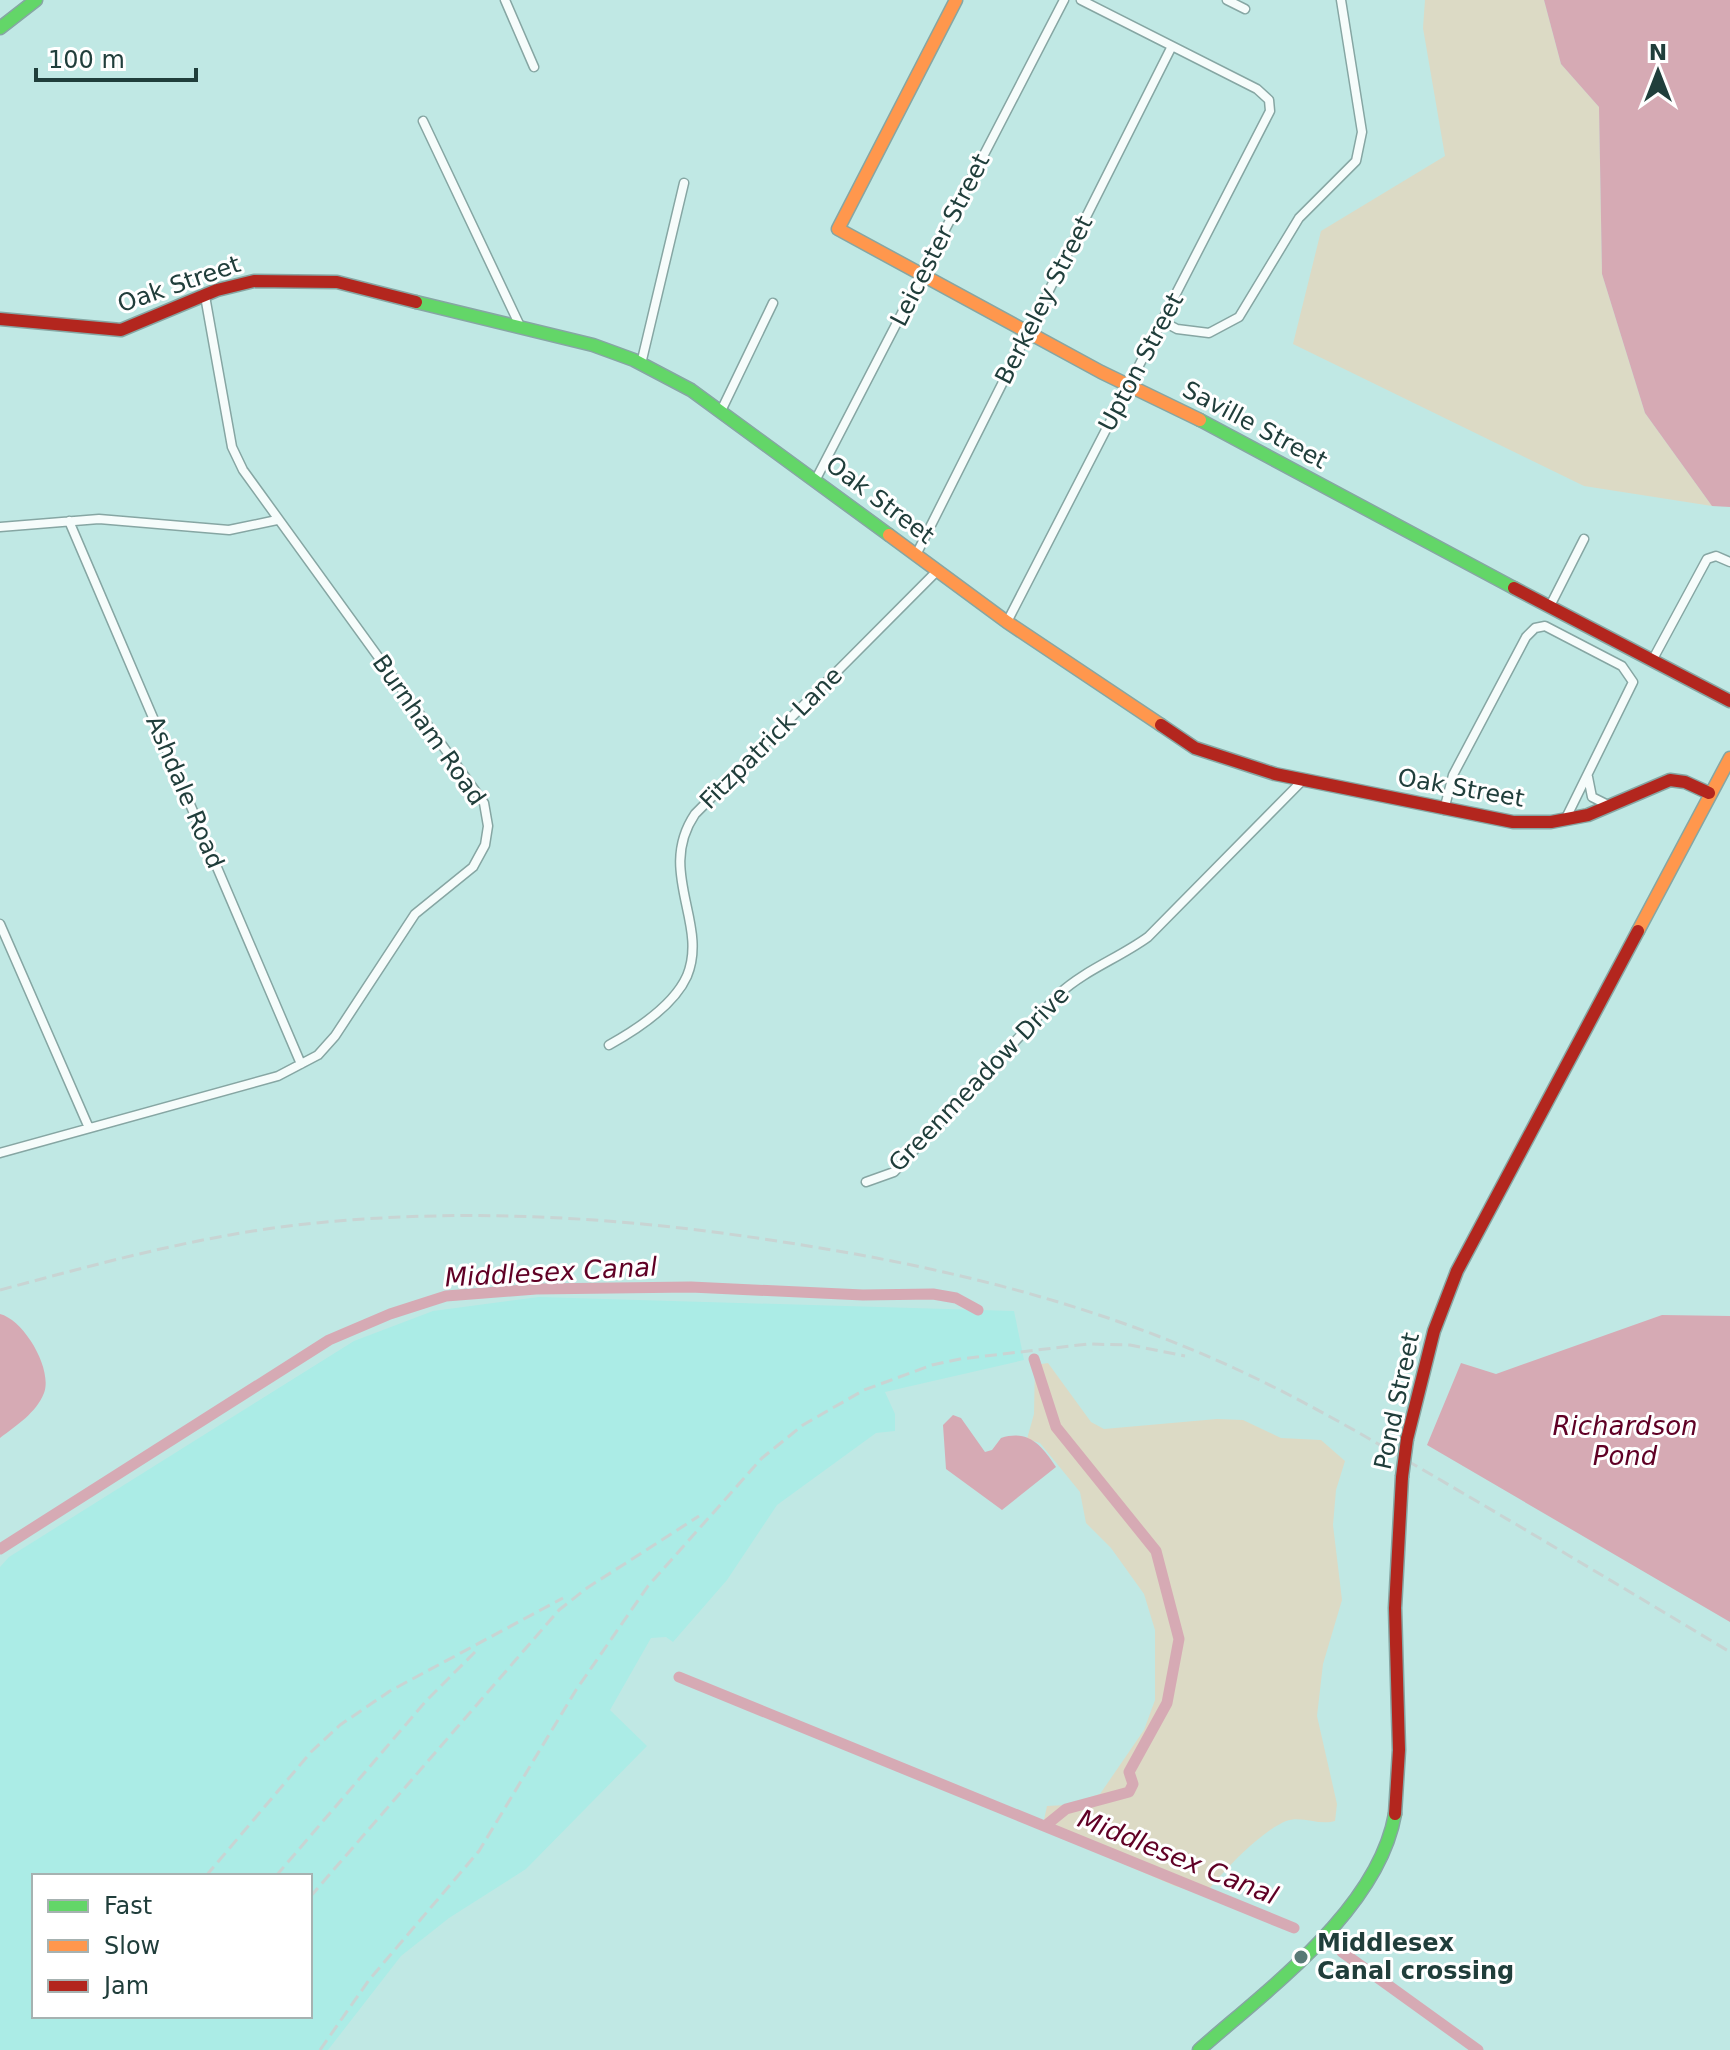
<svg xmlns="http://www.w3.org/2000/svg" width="1730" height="2050" viewBox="0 0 1730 2050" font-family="'DejaVu Sans',sans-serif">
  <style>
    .built { fill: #abece6; fill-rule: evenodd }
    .green { fill: #dcdac5 }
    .water { fill: #d6aab4 }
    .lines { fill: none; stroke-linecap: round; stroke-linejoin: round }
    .canal { stroke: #d6aab4; stroke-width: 11 }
    .street-casing { stroke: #86a6a3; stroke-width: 11 }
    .fast-casing { stroke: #86a6a3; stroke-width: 15 }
    .slow-casing { stroke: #86a6a3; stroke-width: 15 }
    .jam-casing { stroke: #86a6a3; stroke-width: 15 }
    .street { stroke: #f6fcfb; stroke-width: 8 }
    .fast { stroke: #63d668; stroke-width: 12 }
    .slow { stroke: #ff974d; stroke-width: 12 }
    .jam { stroke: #b3261e; stroke-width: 12 }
    .rail { stroke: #c8d4d3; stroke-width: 3; stroke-dasharray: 12 6; stroke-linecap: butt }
    .jam-bridge-casing { stroke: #86a6a3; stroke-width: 15; stroke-linecap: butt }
    .jam-bridge { stroke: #b3261e; stroke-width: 12 }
    .poi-dot { fill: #587a76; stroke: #fff; stroke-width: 3 }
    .labels { text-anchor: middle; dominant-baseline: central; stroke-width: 6; stroke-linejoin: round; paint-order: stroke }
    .street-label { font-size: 24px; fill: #203e3b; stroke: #fff }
    .poi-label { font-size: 24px; font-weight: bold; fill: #203e3b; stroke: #fff; text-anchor: start }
    .water-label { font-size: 26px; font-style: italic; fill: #600025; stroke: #fff }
  </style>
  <rect width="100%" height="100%" fill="#c0e8e4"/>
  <!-- built -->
  <path class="built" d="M539,1297L1014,1311L1024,1360L885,1392L895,1414V1431L876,1433L777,1505L727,1580L673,1642L666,1637L651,1638L610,1710L647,1746L526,1869L449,1918L401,1956L328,2050H0V1567L9,1557L354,1341L433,1311ZM34,1876H310V2016H34Z"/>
  <!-- green -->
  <path class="green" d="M1425,0H1544L1561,64L1599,107L1602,274L1645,413L1712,506L1584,486L1293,344L1321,231L1445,156L1423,28Z
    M1048,1363L1091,1422L1104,1429L1217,1419L1243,1420L1281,1438L1321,1440L1345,1461L1336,1490L1333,1525L1342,1600L1323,1664L1317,1716L1337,1804L1335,1821C1319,1826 1302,1815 1286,1821C1262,1831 1226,1868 1210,1888L1192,1891L1175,1886L1042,1829L1047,1806L1066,1805L1100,1794L1144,1730L1155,1700V1630L1144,1594L1111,1548L1086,1523L1080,1492L1040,1443L1027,1439L1034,1414L1035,1365Z"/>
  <!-- water -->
  <path class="water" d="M1544,0H1730V507L1712,506L1645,413L1602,274L1599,107L1561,64Z
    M0,1314C24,1320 53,1369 44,1393C36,1413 17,1425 0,1438Z
    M1662,1315L1730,1316V1622L1427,1445L1461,1363L1496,1374Z
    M953,1415L961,1418L985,1452L992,1450L1001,1438C1029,1429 1042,1446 1056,1467L1002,1510L946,1469L943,1425Z"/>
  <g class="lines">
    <!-- canal -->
    <path class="canal" d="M1034,1359L1056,1427L1156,1551L1179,1639L1167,1703L1129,1772L1133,1784L1129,1792L1066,1809L1045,1826
      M0,1549L329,1340L390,1314L446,1296L536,1289L691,1287L863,1295L933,1294L956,1298L978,1310
      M679,1677L1294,1928
      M1342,1952L1478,2050"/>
    <defs>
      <path id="street" d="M505,0L534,67
        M1227,0L1245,9
        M423,121L520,326
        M1162,321L1177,329L1209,333L1239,317L1299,218L1356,161L1362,132L1341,0
        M641,364L684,183
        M721,411L773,303
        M816,479L1064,0
        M69,521L301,1064
        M0,527L99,519L229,530L277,520
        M916,555L1172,46
        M1550,606L1584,539
        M1007,622L1270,111L1269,100L1257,89L1081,0
        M1653,659L1707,559L1716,556L1730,562
        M1588,777L1592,797L1608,805
        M1444,810L1453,775L1526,637L1535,628L1545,626L1622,666L1633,682L1565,820
        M0,924L89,1128
        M609,1045C636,1030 674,1005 687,976C709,923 656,872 695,814L937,571
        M0,1153L278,1076L318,1055L335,1036L415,914L473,867L485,845L488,826L484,803L243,470L232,447L205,296
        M866,1182L894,1172L1059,994C1085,970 1119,958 1148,937L1303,780"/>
      <path id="fast" d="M0,28L36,0
        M416,302L593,345L634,360L691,390L889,535
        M1200,420L1514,588
        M1199,2050C1268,1989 1378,1910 1395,1814"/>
      <path id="slow" d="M956,0L838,229L1101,372L1200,420
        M889,535L1007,622L1161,725
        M1638,931L1730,758"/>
      <path id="jam" d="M0,319L121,330L217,290L254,281L337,282L416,302
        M1514,588L1730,701
        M1161,725L1195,748L1275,774L1513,822H1551L1588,815L1670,780L1685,782L1709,793
        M1407,1439L1434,1331L1457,1271L1638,931
        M1395,1814L1399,1750L1395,1608L1402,1477"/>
    </defs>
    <!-- street casing -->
    <use href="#street" class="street-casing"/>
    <!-- fast casing -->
    <use href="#fast" class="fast-casing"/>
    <!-- slow casing -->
    <use href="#slow" class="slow-casing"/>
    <!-- jam casing -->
    <use href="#jam" class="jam-casing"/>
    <!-- street -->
    <use href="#street" class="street"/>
    <!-- fast -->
    <use href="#fast" class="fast"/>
    <!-- slow -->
    <use href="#slow" class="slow"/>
    <!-- jam -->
    <use href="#jam" class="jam"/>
    <!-- rail -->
    <path class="rail" d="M0,1290C101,1263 202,1235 306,1224C466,1207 625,1217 783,1242C940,1266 1090,1302 1234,1368C1304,1400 1370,1439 1437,1478C1535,1535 1632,1593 1730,1652
      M206,1876L311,1752L340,1725L390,1691L563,1598
      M276,1876L426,1701L475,1652
      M310,1897L559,1610L587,1588L699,1516
      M320,2050L369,1980L479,1851L576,1690L648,1586L762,1458L803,1425L864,1390L932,1365L960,1359L1088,1344L1130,1345L1185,1356"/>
    <defs>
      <path id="jam-bridge" d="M1402,1477L1407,1439"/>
    </defs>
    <!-- jam-bridge casing -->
    <use href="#jam-bridge" class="jam-bridge-casing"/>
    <!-- jam-bridge -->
    <use href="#jam-bridge" class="jam-bridge"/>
  </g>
  <!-- markers -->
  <circle class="poi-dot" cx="1301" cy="1957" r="8"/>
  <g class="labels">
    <!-- street labels -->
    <g class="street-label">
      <text transform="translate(940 240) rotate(-63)">Leicester Street</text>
      <text transform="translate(179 284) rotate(-19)">Oak Street</text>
      <text transform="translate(1044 300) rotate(-63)">Berkeley Street</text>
      <text transform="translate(1141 362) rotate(-62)">Upton Street</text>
      <text transform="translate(1255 425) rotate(28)">Saville Street</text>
      <text transform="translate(880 500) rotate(37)">Oak Street</text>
      <text transform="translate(429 730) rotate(55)">Burnham Road</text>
      <text transform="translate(771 738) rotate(-45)">Fitzpatrick Lane</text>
      <text transform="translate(1461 788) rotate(10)">Oak Street</text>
      <text transform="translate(185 792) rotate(67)">Ashdale Road</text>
      <text transform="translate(979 1079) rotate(-46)">Greenmeadow Drive</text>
      <text transform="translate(1397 1401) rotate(-78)">Pond Street</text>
    </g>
    <!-- poi labels -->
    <g class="poi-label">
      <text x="1317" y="1943">Middlesex<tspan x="1317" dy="28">Canal crossing</tspan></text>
    </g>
    <!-- water labels -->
    <g class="water-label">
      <text transform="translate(551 1272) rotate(-3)">Middlesex Canal</text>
      <text x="1625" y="1426">Richardson<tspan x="1625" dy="30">Pond</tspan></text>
      <text transform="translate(1178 1857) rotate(22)">Middlesex Canal</text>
    </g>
  </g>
  <!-- legend -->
  <rect x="32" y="1874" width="280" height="144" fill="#ffffff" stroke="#a6b2b1" stroke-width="2"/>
  <rect x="48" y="1900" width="40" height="12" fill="#63d668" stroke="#a6b2b1" stroke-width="2"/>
  <text x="104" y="1914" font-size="24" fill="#203e3b">Fast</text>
  <rect x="48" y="1940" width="40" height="12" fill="#ff974d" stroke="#a6b2b1" stroke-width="2"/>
  <text x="104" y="1954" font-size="24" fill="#203e3b">Slow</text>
  <rect x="48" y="1980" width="40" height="12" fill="#b3261e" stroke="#a6b2b1" stroke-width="2"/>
  <text x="104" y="1994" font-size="24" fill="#203e3b">Jam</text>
  <!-- north arrow -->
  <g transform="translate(1658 72)" stroke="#ffffff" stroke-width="6" paint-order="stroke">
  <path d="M0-6L14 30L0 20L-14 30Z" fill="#203e3b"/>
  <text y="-12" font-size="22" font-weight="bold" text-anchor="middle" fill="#203e3b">N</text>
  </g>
  <!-- scale -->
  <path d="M36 68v12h160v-12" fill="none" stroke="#203e3b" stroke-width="4"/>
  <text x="48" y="68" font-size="24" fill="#203e3b" stroke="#ffffff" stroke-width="6" paint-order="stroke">100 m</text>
</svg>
